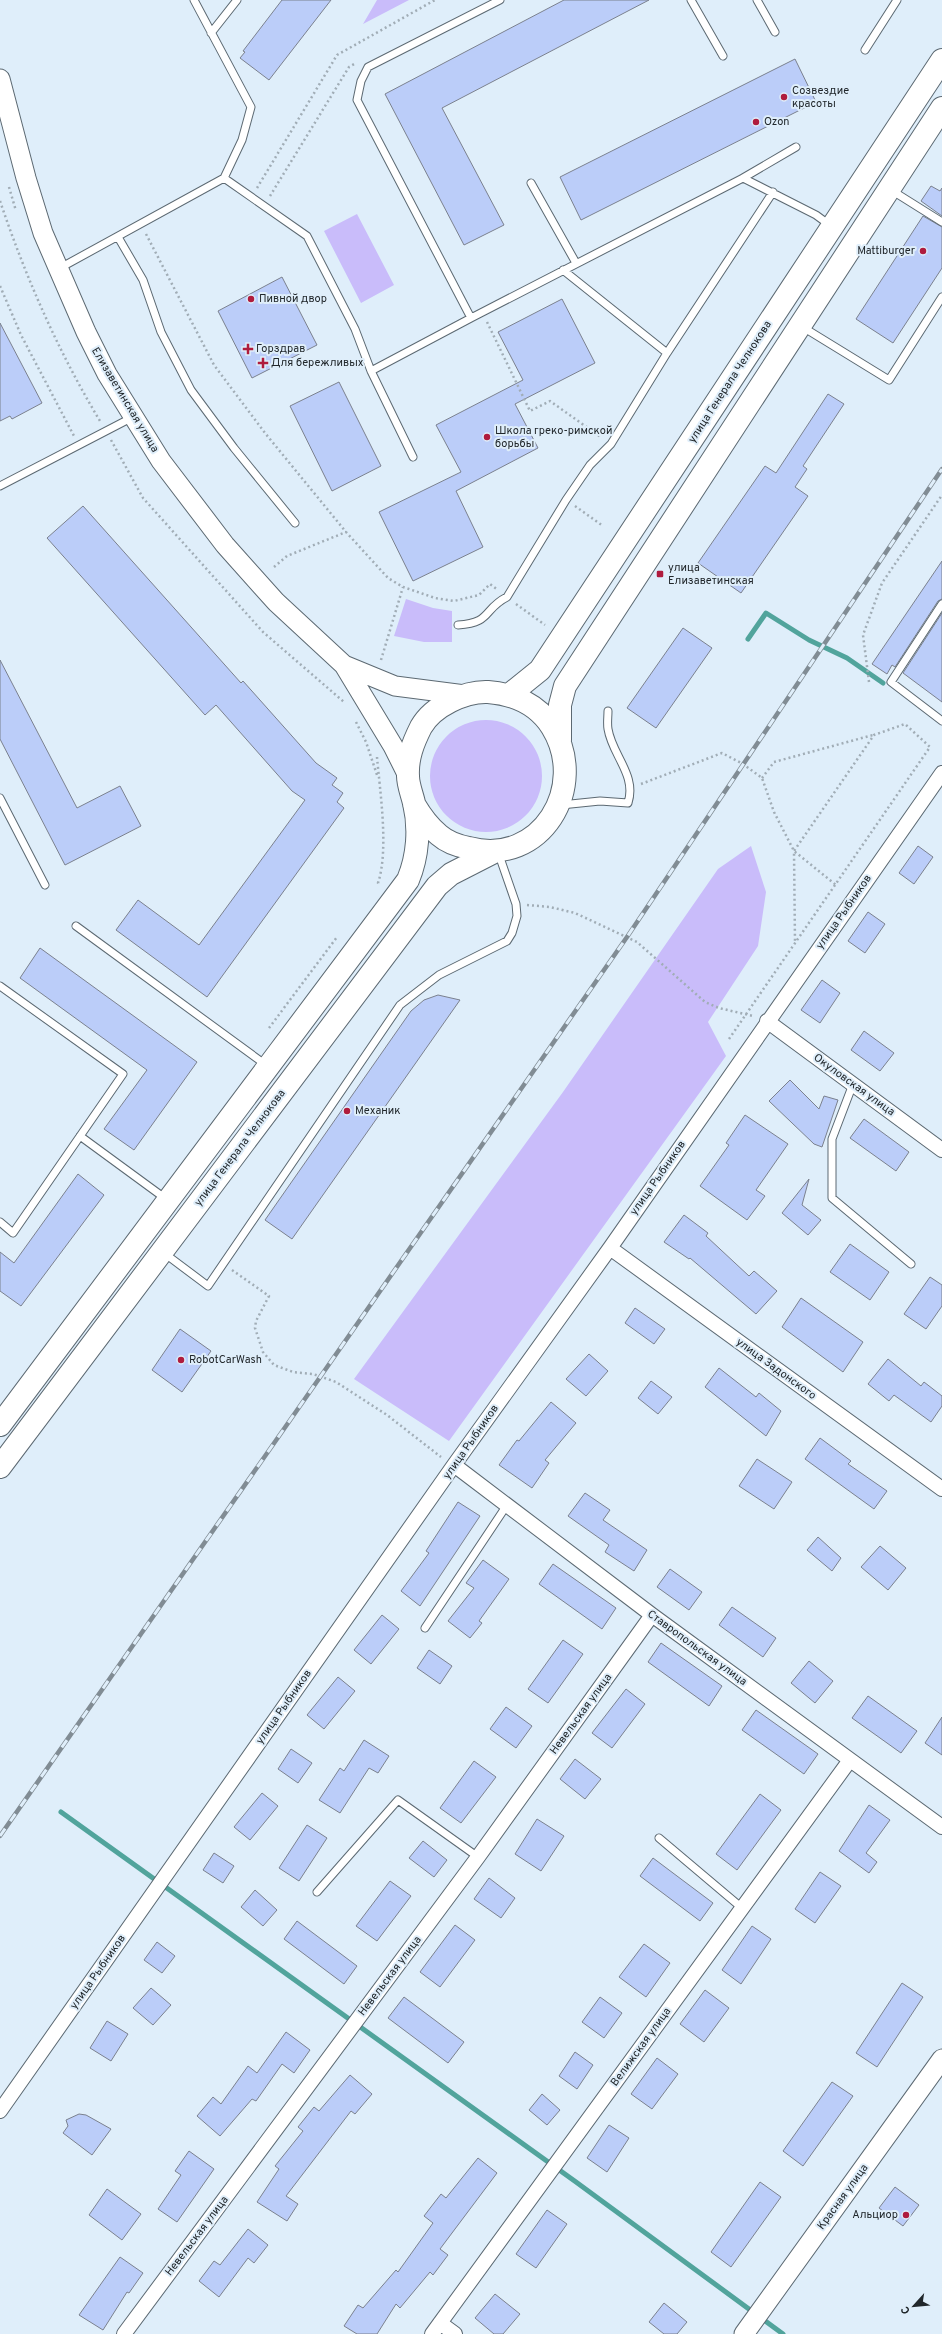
<svg xmlns="http://www.w3.org/2000/svg" width="942" height="2334" viewBox="0 0 942 2334" font-family="Overpass,sans-serif">
  <style>
    .green { fill: #c9bcfa }
    .lines { fill: none; stroke-linecap: round; stroke-linejoin: round }
    .stream { stroke: #51a49c; stroke-width: 5 }
    .building { fill: #bbcdf9; stroke: #7b818e }
    .lane-casing { stroke: #5c6972; stroke-width: 9 }
    .street-casing { stroke: #5c6972; stroke-width: 16 }
    .secondary-casing { stroke: #5c6972; stroke-width: 21 }
    .primary-casing { stroke: #5c6972; stroke-width: 24 }
    .path { stroke: #a1adb6; stroke-width: 2.5; stroke-dasharray: 2 3; stroke-linecap: butt }
    .lane { stroke: #fff; stroke-width: 7 }
    .street { stroke: #fff; stroke-width: 14 }
    .secondary { stroke: #fff; stroke-width: 19 }
    .primary { stroke: #fff; stroke-width: 22 }
    .rail-casing { stroke: #818c94; stroke-width: 4.5 }
    .rail { stroke: #dfeefa; stroke-width: 3; stroke-dasharray: 9; stroke-linecap: butt }
    .poi-dot { fill: #af1b3d; stroke: #dfeefa; stroke-width: 1.5 }
    .labels { text-anchor: middle; dominant-baseline: central; stroke-width: 4; stroke-linejoin: round; paint-order: stroke }
    .poi-label { font-size: 11px; fill: #21272b; stroke: #dfeefa; text-anchor: start }
    .street-label { font-size: 11px; fill: #21272b; stroke: #dfeefa }
  </style>
  <rect width="100%" height="100%" fill="#dfeefa"/>
  <!-- green -->
  <path class="green" d="M377,0H409L363,24Z
    M357,214L394,285L361,303L324,231Z
    M406,599L433,608L452,611V642H424L394,636Z
    M430 776a56 56 0 1 1 112 0a56 56 0 1 1-112 0Z
    M751,846L766,892L758,946L708,1022L726,1056L449,1441L354,1379L563,1092L718,869Z"/>
  <g class="lines">
    <!-- stream -->
    <path class="stream" d="M748,639L766,613L809,640L847,658L883,683
      M61,1812L576,2182L783,2334"/>
  </g>
  <!-- building -->
  <path class="building" d="M282,0H331L269,80L240,58L245,52L243,51Z
    M564,0H649L442,108L504,225L464,245L385,94Z
    M795,59L816,102L581,220L560,177Z
    M931,186L940,191L942,188V216L921,201Z
    M923,216L942,227V268L893,343L856,319Z
    M282,277L317,345L252,378L218,311Z
    M562,299L595,363L515,404L538,448L456,491L483,547L413,581L379,512L461,472L436,425L523,380L498,332Z
    M0,323L42,403L12,419L10,416L0,421Z
    M339,382L381,466L332,491L290,406Z
    M828,394L844,404L803,466L807,469L795,487L808,496L741,593L698,563L765,466L776,473Z
    M83,506L241,683L243,681L316,763L337,778L332,785L343,793L337,802L344,808L207,997L116,930L138,900L199,945L305,800L292,791L216,705L205,715L47,538Z
    M942,561V599L938,601L895,667L892,665L887,674L872,664Z
    M942,613V702L903,673Z
    M683,628L712,648L656,728L627,708Z
    M0,660L77,808L120,786L141,826L65,865L0,739Z
    M918,846L933,857L914,884L899,873Z
    M868,912L885,924L865,953L848,941Z
    M40,948L197,1062L134,1150L104,1129L147,1070L20,978Z
    M822,980L840,993L820,1023L801,1010Z
    M438,995L460,1000L292,1239L265,1220L411,1011L424,1000Z
    M864,1031L894,1053L880,1071L851,1050Z
    M790,1080L819,1109L824,1096L838,1100L822,1147L814,1144L769,1101Z
    M745,1115L788,1144L756,1190L765,1196L747,1220L700,1186L729,1145L726,1143Z
    M864,1119L909,1152L896,1171L850,1138Z
    M78,1174L104,1195L21,1306L0,1291V1252L14,1263Z
    M809,1179L802,1205L821,1220L808,1235L782,1213Z
    M684,1215L708,1233L706,1236L749,1276L754,1271L777,1291L756,1314L690,1258L689,1259L664,1242Z
    M850,1244L889,1272L870,1300L830,1272Z
    M930,1277L942,1285V1306L926,1329L904,1314Z
    M801,1298L863,1342L843,1372L782,1327Z
    M635,1308L665,1329L654,1344L625,1323Z
    M180,1329L211,1351L182,1392L152,1370Z
    M589,1354L608,1371L586,1396L566,1379Z
    M888,1359L921,1386L924,1382L942,1396V1406L931,1422L894,1395L889,1401L868,1384Z
    M719,1368L756,1397L759,1393L781,1411L766,1436L705,1387Z
    M651,1381L672,1397L658,1414L638,1398Z
    M551,1402L576,1423L545,1460L549,1463L532,1488L499,1465L517,1440L519,1441Z
    M820,1438L851,1461L848,1464L887,1491L874,1509L805,1459Z
    M757,1459L792,1482L774,1509L739,1486Z
    M585,1493L610,1510L603,1520L647,1550L634,1571L605,1552L609,1545L568,1516Z
    M458,1502L480,1516L420,1606L401,1591L429,1553L426,1551Z
    M818,1537L841,1558L832,1571L807,1550Z
    M880,1546L906,1568L888,1590L861,1567Z
    M483,1560L509,1579L479,1621L482,1623L470,1638L448,1621L474,1588L466,1583Z
    M553,1564L616,1608L602,1629L539,1584Z
    M670,1569L702,1592L689,1610L657,1587Z
    M732,1607L776,1638L763,1657L719,1625Z
    M382,1615L399,1629L371,1664L354,1650Z
    M563,1640L583,1654L548,1703L528,1689Z
    M661,1643L722,1686L709,1706L648,1662Z
    M429,1650L452,1666L440,1684L417,1668Z
    M809,1661L833,1681L815,1703L791,1683Z
    M338,1677L355,1691L324,1729L307,1715Z
    M626,1689L645,1704L612,1748L592,1733Z
    M868,1696L917,1731L901,1753L852,1718Z
    M506,1707L532,1726L516,1748L490,1729Z
    M756,1710L818,1754L804,1774L742,1730Z
    M942,1717V1755L925,1743Z
    M364,1740L389,1756L378,1773L369,1768L340,1813L319,1800L340,1768L344,1771Z
    M291,1749L312,1763L298,1783L278,1769Z
    M575,1759L601,1779L585,1799L560,1779Z
    M474,1761L496,1777L461,1823L440,1808Z
    M262,1793L278,1806L250,1840L234,1827Z
    M760,1794L781,1810L737,1870L716,1854Z
    M869,1805L890,1820L866,1853L877,1862L869,1873L839,1851Z
    M537,1819L564,1836L541,1871L515,1854Z
    M307,1825L327,1838L299,1881L279,1868Z
    M423,1841L447,1860L434,1877L409,1858Z
    M214,1853L234,1866L223,1883L203,1870Z
    M653,1858L713,1903L700,1921L640,1876Z
    M820,1872L841,1886L815,1923L795,1909Z
    M489,1878L515,1898L501,1918L474,1899Z
    M390,1881L411,1896L377,1941L356,1926Z
    M255,1890L277,1910L263,1926L241,1907Z
    M297,1921L357,1966L344,1984L284,1939Z
    M455,1925L475,1940L440,1987L420,1972Z
    M752,1926L771,1939L741,1984L722,1970Z
    M157,1942L175,1956L162,1973L144,1960Z
    M644,1944L670,1963L646,1997L619,1977Z
    M902,1983L923,1997L877,2067L856,2053Z
    M151,1988L171,2005L153,2025L133,2008Z
    M705,1990L729,2008L704,2042L680,2024Z
    M404,1997L464,2042L448,2063L388,2018Z
    M600,1997L622,2013L604,2038L582,2022Z
    M107,2021L128,2034L111,2061L90,2048Z
    M286,2032L310,2050L294,2073L282,2064L256,2101L252,2099L220,2136L197,2116L213,2097L221,2104L248,2066L257,2073Z
    M575,2052L593,2065L577,2089L559,2076Z
    M657,2058L678,2074L652,2109L631,2094Z
    M350,2075L372,2094L355,2114L351,2111L286,2196L298,2204L287,2221L257,2202L279,2169L275,2166L303,2131L298,2127L314,2107L319,2111Z
    M832,2082L853,2096L803,2166L783,2151Z
    M542,2094L560,2110L547,2125L529,2110Z
    M79,2114L86,2115L111,2129L92,2155L63,2133L68,2126L66,2120Z
    M609,2125L629,2138L607,2172L587,2158Z
    M189,2151L214,2169L177,2222L158,2209L181,2175L175,2171Z
    M478,2158L497,2173L440,2249L448,2255L433,2275L430,2272L400,2308L396,2304L377,2334H357L344,2326L358,2305L363,2308L396,2270L398,2272L433,2223L424,2216L441,2194L446,2198Z
    M760,2182L781,2197L731,2267L711,2252Z
    M895,2187L919,2205L903,2226L879,2208Z
    M107,2189L141,2214L122,2240L89,2215Z
    M547,2210L567,2224L536,2268L516,2254Z
    M248,2229L268,2245L254,2263L248,2258L219,2297L199,2281L214,2261L220,2265Z
    M120,2257L143,2273L129,2293L127,2292L103,2330L79,2315Z
    M495,2294L520,2314L503,2334H494L475,2318Z
    M664,2303L687,2322L677,2334H664L649,2322Z"/>
  <g class="lines">
    <defs>
      <path id="lane" d="M194,0L251,107L242,140L224,178
        M500,0L368,67L361,81L357,100L471,318L743,178L816,215L831,226
        M691,0L723,56
        M757,0L775,32
        M211,33L237,0
        M865,50L897,0
        M743,178L796,147
        M531,183L576,263
        M891,190L942,222
        M118,237L143,280L161,332L191,390L234,448L295,523
        M60,268L224,178L307,236L355,329L371,371L413,457
        M563,270L667,353
        M801,326L889,380L942,297
        M371,371L471,318
        M0,486L133,417
        M942,604L891,682L942,721
        M458,625C492,623 483,609 507,597L566,500L590,465L611,444L667,353L773,192
        M0,798L45,885
        M561,805L600,801L628,803C637,775 612,755 608,729C607,723 608,717 608,711
        M76,926L266,1065
        M0,986L123,1074L13,1233L0,1222
        M853,1084L832,1139V1198L911,1264
        M80,1136L166,1199
        M164,1253L208,1286L400,1005L439,975L507,941L512,933L517,916L516,904L498,852
        M425,1628L507,1505
        M659,1838L742,1908
        M317,1892L398,1800L478,1857"/>
      <path id="street" d="M767,1021L942,1150
        M610,1248L942,1489
        M454,1465L652,1615L942,1827
        M0,2111L454,1465L610,1248L942,773
        M440,2323L455,2334
        M124,2334L478,1857L652,1615
        M432,2334L850,1760"/>
      <path id="secondary" d="M0,79L26,178L43,233L86,332L107,374L161,461L225,545L276,602L344,665L393,746L408,776
        M344,665L395,686L465,695
        M744,2334L942,2059"/>
      <path id="primary" d="M509,695L540,670L942,60
        M560,740V705L565,686L942,108
        M0,1425L408,880C418,856 420,828 414,803C412,794 408,785 408,776C407,758 413,743 421,727C433,706 465,691 488,692C514,694 538,705 552,727C589,787 541,867 469,848C458,846 447,842 439,835C428,826 421,816 414,804
        M0,1467L437,886L451,874L494,852"/>
    </defs>
    <!-- lane casing -->
    <use href="#lane" class="lane-casing"/>
    <!-- street casing -->
    <use href="#street" class="street-casing"/>
    <!-- secondary casing -->
    <use href="#secondary" class="secondary-casing"/>
    <!-- primary casing -->
    <use href="#primary" class="primary-casing"/>
    <!-- path -->
    <path class="path" d="M9,187L16,211
      M257,188L337,55L435,0
      M270,196L349,67L356,63
      M0,201C26,278 58,351 100,421
      M146,234L214,365L265,433L346,532L388,578L403,587L435,598L454,601L479,595L490,584L498,590
      M0,286L21,335L74,436
      M487,322L530,411L550,401L602,438
      M111,440L143,498L263,632L344,702
      M575,506L603,526
      M274,567L287,556L346,532
      M516,604L545,625
      M381,660L403,587
      M869,682L863,635L882,583L942,495
      M356,722L366,742L377,775
      M377,757C380,792 389,850 378,883L380,885
      M762,778L774,762L873,735
      M641,784L722,753L743,764L762,778L774,812L794,851L836,885
      M527,905L550,907L575,913L637,942L705,1002L719,1008L753,1016
      M269,1028L337,937
      M729,1039L930,747L905,724L874,735L794,851L795,943
      M232,1270L269,1296L256,1321L255,1328L263,1352L274,1365L293,1372L313,1374L336,1382L387,1415L441,1457"/>
    <!-- lane -->
    <use href="#lane" class="lane"/>
    <!-- street -->
    <use href="#street" class="street"/>
    <!-- secondary -->
    <use href="#secondary" class="secondary"/>
    <!-- primary -->
    <use href="#primary" class="primary"/>
    <defs>
      <path id="rail" d="M0,1836L627,937L942,469"/>
    </defs>
    <!-- rail casing -->
    <use href="#rail" class="rail-casing"/>
    <!-- rail -->
    <use href="#rail" class="rail"/>
  </g>
  <!-- markers -->
  <g class="poi-dot">
    <circle cx="784" cy="97" r="4"/>
    <circle cx="756" cy="122" r="4"/>
    <circle cx="923" cy="251" r="4"/>
    <circle cx="251" cy="299" r="4"/>
    <path d="M246 343h4v4h4v4h-4v4h-4v-4h-4v-4h4z"/>
    <path d="M261 357h4v4h4v4h-4v4h-4v-4h-4v-4h4z"/>
    <circle cx="487" cy="437" r="4"/>
    <rect x="656" y="570" width="8" height="8" rx="2"/>
    <circle cx="347" cy="1111" r="4"/>
    <circle cx="181" cy="1360" r="4"/>
    <circle cx="906" cy="2215" r="4"/>
  </g>
  <g class="labels">
    <!-- poi labels -->
    <g class="poi-label">
      <text x="792" y="91">Созвездие<tspan x="792" dy="13">красоты</tspan></text>
      <text x="764" y="122">Ozon</text>
      <text x="915" y="251" text-anchor="end">Mattiburger</text>
      <text x="259" y="299">Пивной двор</text>
      <text x="256" y="349">Горздрав</text>
      <text x="271" y="363">Для бережливых</text>
      <text x="495" y="431">Школа греко-римской<tspan x="495" dy="13">борьбы</tspan></text>
      <text x="668" y="568">улица<tspan x="668" dy="13">Елизаветинская</tspan></text>
      <text x="355" y="1111">Механик</text>
      <text x="189" y="1360">RobotCarWash</text>
      <text x="898" y="2215" text-anchor="end">Альциор</text>
    </g>
    <!-- street labels -->
    <g class="street-label">
      <text transform="translate(730 382) rotate(-57)">улица Генерала Челнокова</text>
      <text transform="translate(125 400) rotate(59)">Елизаветинская улица</text>
      <text transform="translate(844 912) rotate(-55)">улица Рыбников</text>
      <text transform="translate(854 1085) rotate(36)">Окуловская улица</text>
      <text transform="translate(240 1148) rotate(-53)">улица Генерала Челнокова</text>
      <text transform="translate(658 1178) rotate(-55)">улица Рыбников</text>
      <text transform="translate(776 1369) rotate(36)">улица Задонского</text>
      <text transform="translate(471 1442) rotate(-55)">улица Рыбников</text>
      <text transform="translate(697 1648) rotate(36)">Ставропольская улица</text>
      <text transform="translate(284 1707) rotate(-55)">улица Рыбников</text>
      <text transform="translate(581 1714) rotate(-54)">Невельская улица</text>
      <text transform="translate(98 1972) rotate(-55)">улица Рыбников</text>
      <text transform="translate(390 1976) rotate(-53)">Невельская улица</text>
      <text transform="translate(641 2047) rotate(-54)">Велижская улица</text>
      <text transform="translate(843 2197) rotate(-54)">Красная улица</text>
      <text transform="translate(197 2236) rotate(-53)">Невельская улица</text>
    </g>
  </g>
  <!-- north arrow -->
  <g transform="translate(914 2306) rotate(243)" stroke="#dfeefa" stroke-width="3" paint-order="stroke">
  <path d="M0-3L7 15L0 10L-7 15Z" fill="#21272b"/>
  <text y="-6" font-size="11" font-weight="bold" text-anchor="middle" fill="#21272b">С</text>
  </g>
</svg>
